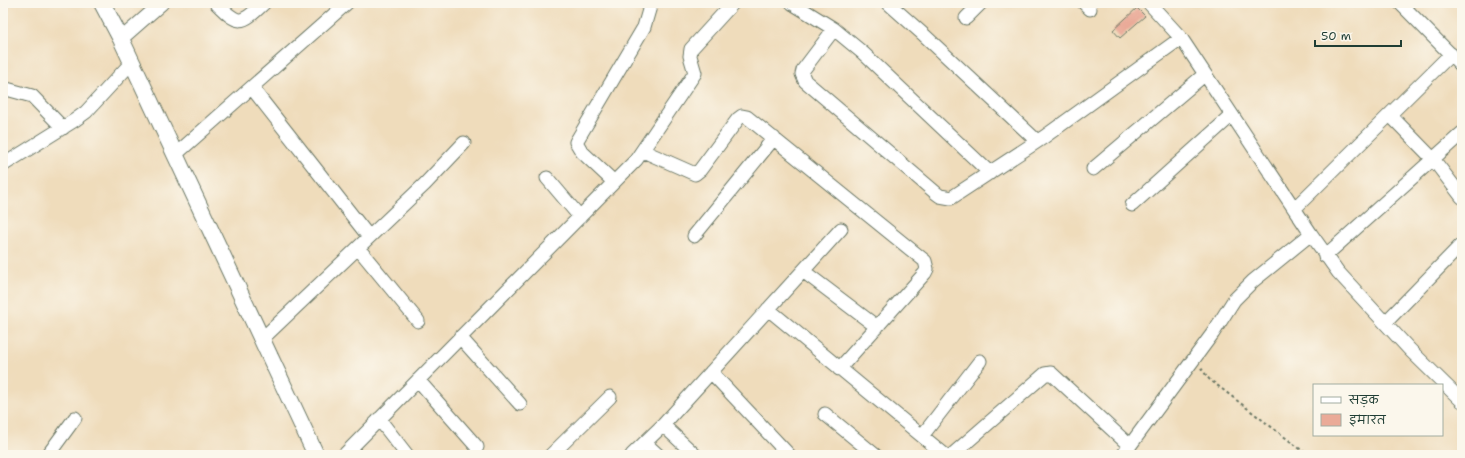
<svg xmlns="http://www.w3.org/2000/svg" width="1465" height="458" viewBox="0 0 1465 458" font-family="'Shantell Sans','Playpen Sans Deva',sans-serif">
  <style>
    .building { fill: #eaaa98 }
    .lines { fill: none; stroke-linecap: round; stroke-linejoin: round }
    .minor-casing { stroke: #687563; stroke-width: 15 }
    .tertiary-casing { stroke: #687563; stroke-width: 18 }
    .path { stroke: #687563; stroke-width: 2; stroke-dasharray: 3 3; stroke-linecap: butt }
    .minor { stroke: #fff; stroke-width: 13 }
    .tertiary { stroke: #fff; stroke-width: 16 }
  </style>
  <rect width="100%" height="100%" fill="#fbf7ec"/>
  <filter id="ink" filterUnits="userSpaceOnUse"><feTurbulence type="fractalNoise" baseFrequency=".025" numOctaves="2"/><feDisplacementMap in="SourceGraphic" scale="8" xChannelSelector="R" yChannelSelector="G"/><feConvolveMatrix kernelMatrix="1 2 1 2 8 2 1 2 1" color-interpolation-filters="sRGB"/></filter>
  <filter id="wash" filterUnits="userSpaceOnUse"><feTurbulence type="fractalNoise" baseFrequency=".012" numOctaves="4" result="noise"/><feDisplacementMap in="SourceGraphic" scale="16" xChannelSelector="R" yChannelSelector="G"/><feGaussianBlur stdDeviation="0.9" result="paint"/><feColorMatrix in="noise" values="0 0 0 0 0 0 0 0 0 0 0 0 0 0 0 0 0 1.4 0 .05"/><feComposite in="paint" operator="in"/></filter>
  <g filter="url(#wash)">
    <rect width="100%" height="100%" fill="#efdcbb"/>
    <g id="blocks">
      <!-- building -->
      <path class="building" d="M1137,8L1145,16L1120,38L1113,30Z"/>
    </g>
  </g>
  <g filter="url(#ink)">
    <use href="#blocks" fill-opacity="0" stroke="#687563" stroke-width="1"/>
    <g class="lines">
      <defs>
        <path id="minor" d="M216,3C239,26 241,25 264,3
          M792,3L834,29L863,53L990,173
          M888,3L924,35L1037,141
          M1084,3L1090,9
          M1149,3L1181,38L1311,234L1338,272L1410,350L1462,401
          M1400,3L1462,66
          M966,18L981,3
          M834,29L803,70L802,74L805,81L936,193L940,196L951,198L1044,137L1181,38
          M121,39L162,3
          M3,88L32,96L63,128
          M252,88L369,237
          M1390,115L1433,159L1462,197
          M643,151L695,174L700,170L738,119L742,116L747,117L925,261L927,269L925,273L839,369
          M175,155L347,3
          M3,165L75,120L86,112L132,62
          M1093,169L1204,75
          M547,178L580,217
          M614,182L582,152L576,142L644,27L651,3
          M1132,205L1231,116
          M1295,208L1451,54
          M694,236L774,138
          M358,248L418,321
          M1325,256L1462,133
          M803,271L877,327
          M768,309L945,455
          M1385,323L1462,244
          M460,337L520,404
          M262,339L425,184L464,143
          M711,372L789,455
          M418,380L477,447
          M825,414L875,455
          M379,419L407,455
          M663,425L695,455
          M922,436L980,361
          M645,443L658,455
          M48,455L75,418
          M344,455L636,160L695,73L690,56L691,49L733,3
          M551,455L610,397
          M632,455L663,425L841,229
          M952,455L1045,374L1051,373L1130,446
          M1123,455L1213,333L1234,300L1253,281L1311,234"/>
        <path id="tertiary" d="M102,3L121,39L316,455"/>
      </defs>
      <!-- minor casing -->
      <use href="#minor" class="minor-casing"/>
      <!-- tertiary casing -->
      <use href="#tertiary" class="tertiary-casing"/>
      <!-- path -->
      <path class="path" d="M1201,368L1209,379L1308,455"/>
      <!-- minor -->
      <use href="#minor" class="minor"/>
      <!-- tertiary -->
      <use href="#tertiary" class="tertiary"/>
    </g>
  </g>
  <!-- margin -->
  <rect width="1465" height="458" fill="none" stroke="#fbf7ec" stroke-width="16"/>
  <!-- legend -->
  <rect x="1313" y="384" width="130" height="52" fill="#fbf7ec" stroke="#a3ada2"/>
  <rect x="1321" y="397" width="20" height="6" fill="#ffffff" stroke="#a3ada2"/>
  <text x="1349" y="404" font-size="12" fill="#1f3d34">सड़क</text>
  <rect x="1321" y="414" width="20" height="12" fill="#eaaa98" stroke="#a3ada2"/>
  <text x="1349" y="424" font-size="12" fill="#1f3d34">इमारत</text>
  <!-- scale -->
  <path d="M1315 40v6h86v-6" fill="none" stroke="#1f3d34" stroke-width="2"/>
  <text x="1321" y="40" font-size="12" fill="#1f3d34" stroke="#fbf7ec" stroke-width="3" paint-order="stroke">50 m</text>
</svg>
